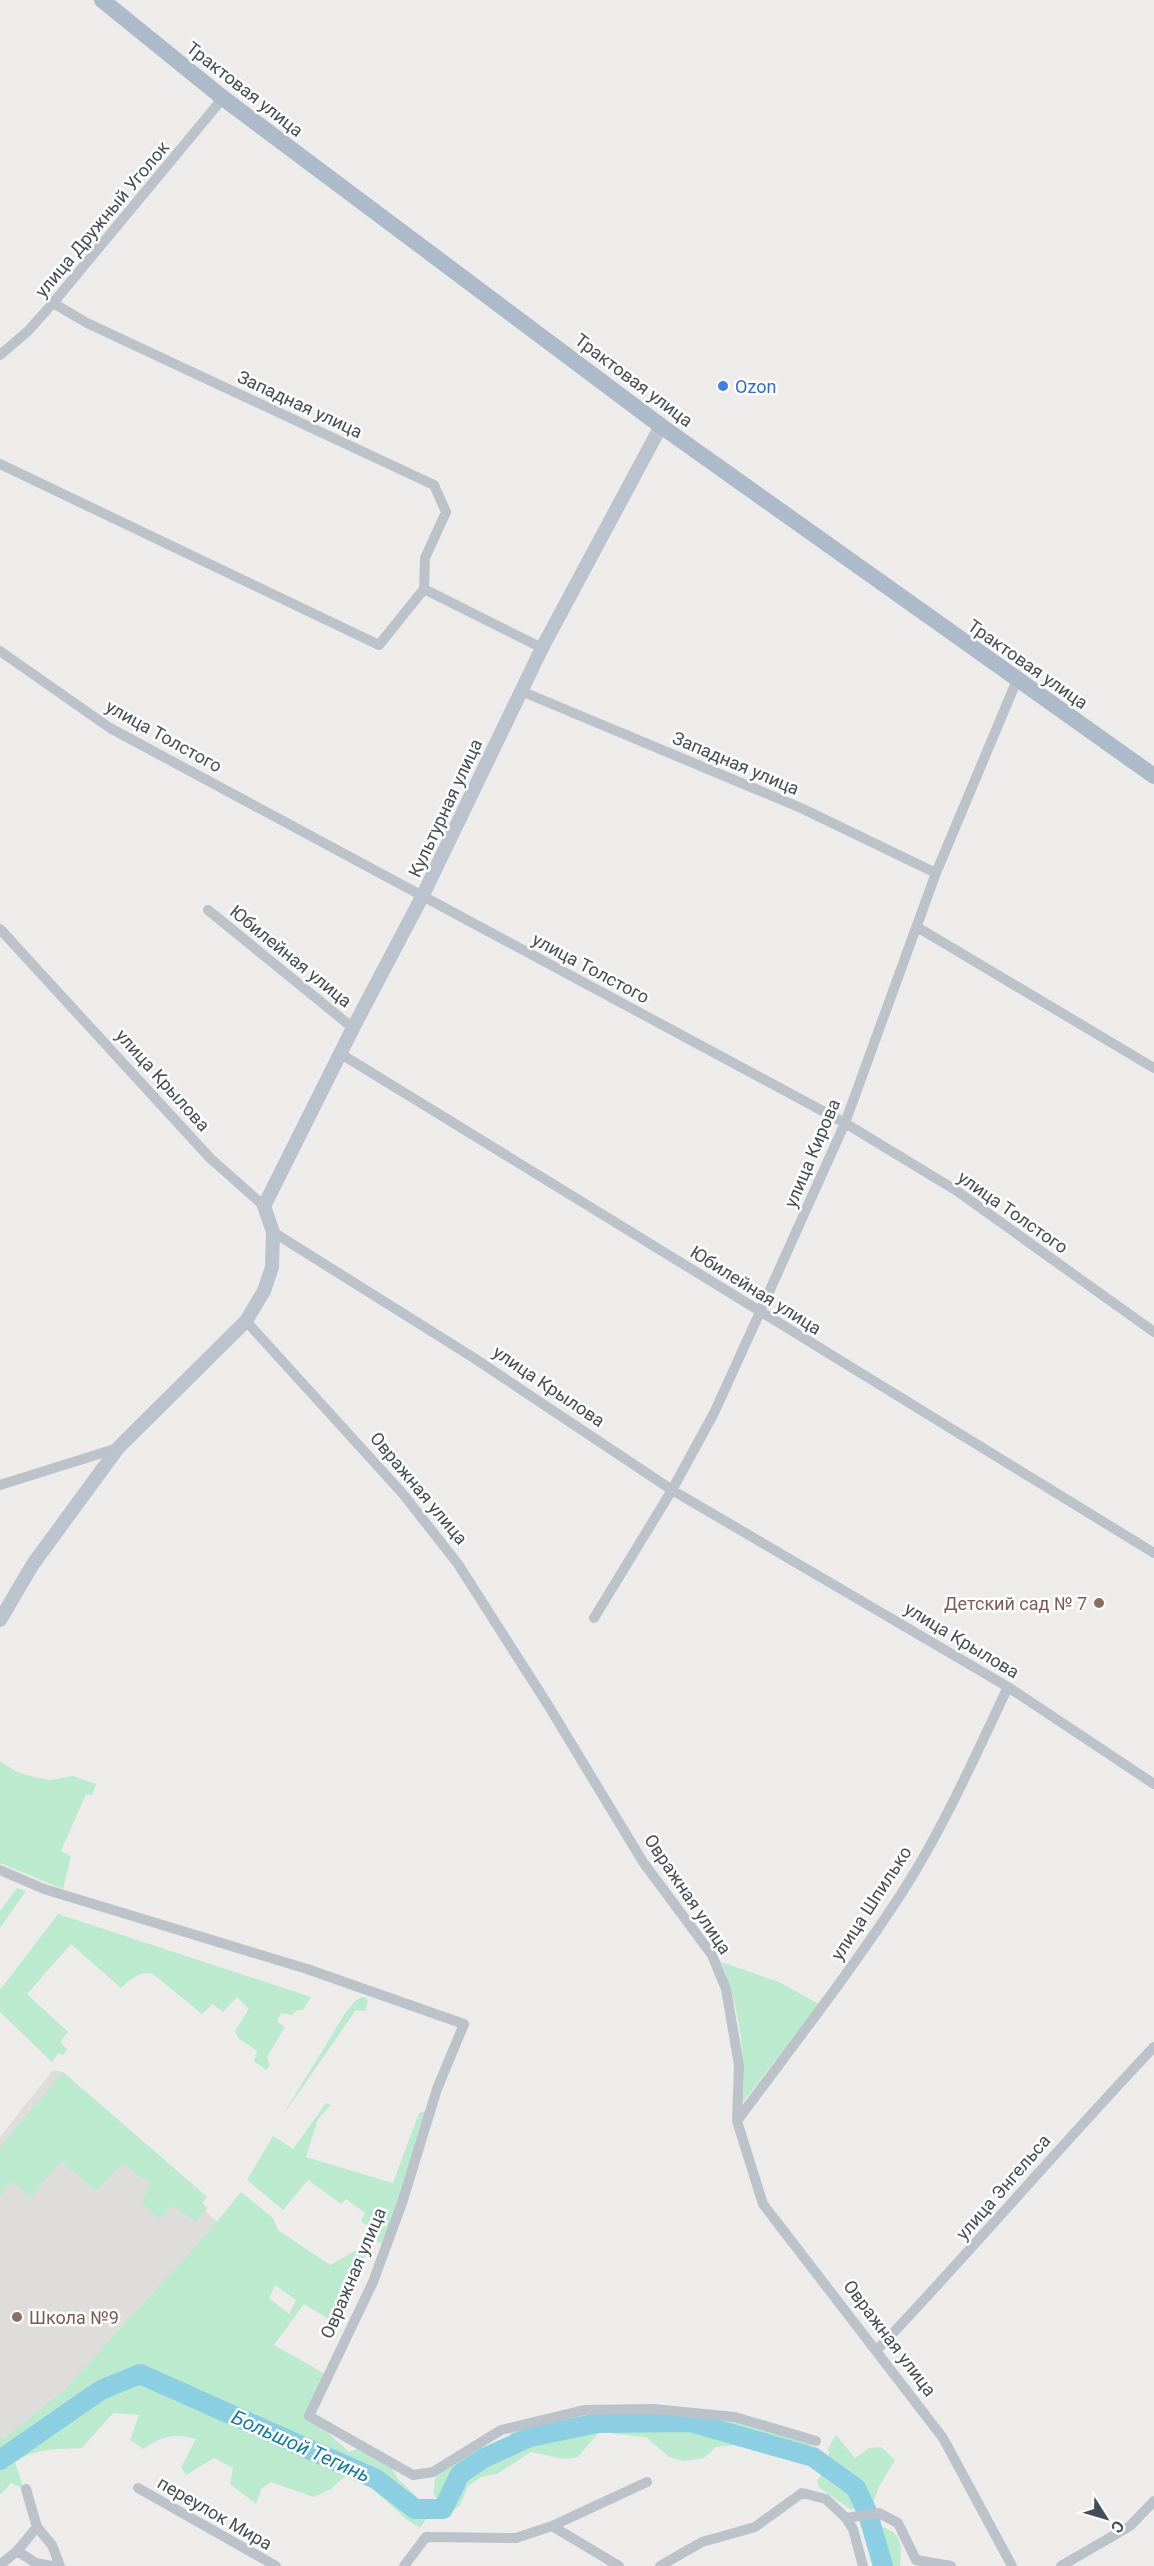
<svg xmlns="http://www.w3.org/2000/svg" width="1154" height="2566" viewBox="0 0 1154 2566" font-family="Roboto,sans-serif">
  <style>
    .education { fill: #dfdcdc }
    .green { fill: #bceacf; fill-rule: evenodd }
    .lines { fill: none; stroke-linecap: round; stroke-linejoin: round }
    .river { stroke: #8ccfe3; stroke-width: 20 }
    .street { stroke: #bbc2ca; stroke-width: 10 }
    .secondary { stroke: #bac3ce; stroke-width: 14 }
    .primary { stroke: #adbac9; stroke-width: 16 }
    .shop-dot { fill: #3f7fe0; stroke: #fff; stroke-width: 2 }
    .education-dot { fill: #8d6e63; stroke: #fff; stroke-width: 2 }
    .labels { text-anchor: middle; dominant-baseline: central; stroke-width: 5; stroke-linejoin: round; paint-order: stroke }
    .street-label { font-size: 18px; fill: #454e57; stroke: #fff }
    .shop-label { font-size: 18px; fill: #366cbe; stroke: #fff; text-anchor: start }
    .education-label { font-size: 18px; fill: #785e54; stroke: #fff; text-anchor: end }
    .water-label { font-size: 20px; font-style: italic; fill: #177a98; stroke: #fff }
  </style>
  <rect width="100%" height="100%" fill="#eeebeb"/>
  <!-- education -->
  <path class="education" d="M53,2070L63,2072L207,2197L202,2202L207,2208L205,2211L217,2221L140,2367L0,2439V2137Z"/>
  <!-- green -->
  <path class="green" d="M0,1761L17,1772L34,1777L51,1780L73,1776L96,1784L92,1795L86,1794L61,1851L71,1856L63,1889L0,1863Z
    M17,1888L26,1891L0,1928V1911Z
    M58,1914L311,1997L303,2010H297L292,2015L281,2013L277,2022L285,2027L267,2057L270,2066L266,2070L254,2061L257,2051L238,2038L235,2031L249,2009L237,1997L223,2012L213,2004L202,2014L153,1974C140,1971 131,1979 121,1988L71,1944L27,1994L68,2032L60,2042L67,2049L63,2055L58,2053L52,2062L0,2012V1990Z
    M721,1962L779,1982L819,2004L743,2102C745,2053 740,2007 721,1962Z
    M362,1997L366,1998L368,2002L365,2011L356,2010L279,2121L346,2012L356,2000Z
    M63,2072L207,2197L202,2202L207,2208L196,2222L172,2205L159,2220L142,2203L150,2181L139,2176L123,2163L96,2191L61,2161L30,2198L12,2181L0,2195V2147Z
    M326,2103L331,2105L318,2119L306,2157L393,2183L419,2113L428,2111L383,2244L374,2240L330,2320L304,2304L274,2345L329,2376L309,2416L349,2452L363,2447L388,2461L398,2479L421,2501L429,2515L420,2528L406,2519L372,2488L345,2476L331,2489L314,2497L271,2482L262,2488L256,2504L230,2484L233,2468L214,2458L186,2475L181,2467L196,2439C176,2433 161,2436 144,2449L130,2440L139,2415L113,2413L82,2448C55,2450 39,2447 15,2462L24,2489L11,2483L0,2495V2437L4,2438L63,2391L205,2236L241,2192L273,2218L278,2230L330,2265L360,2248L371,2229L361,2221L365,2213L346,2199L341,2204L308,2180L283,2210L247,2180L273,2136L293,2149ZM275,2285L296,2300L289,2314L269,2298Z
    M582,2414L591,2419L599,2432L578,2457L563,2459L531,2452L497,2474L481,2477L468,2486L460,2505L447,2515L433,2493L436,2475L465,2455L507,2443L511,2432L532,2429Z
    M628,2414H666L739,2421L811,2445L808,2453L793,2448L783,2458L734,2445L716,2447L704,2458L683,2461L669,2457L646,2437L615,2434L606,2430L619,2417Z
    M836,2435L855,2458L869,2448L881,2447L895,2460L879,2487L872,2506L850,2509L820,2488L817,2481L822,2474L831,2475L828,2448Z
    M877,2525C902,2533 902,2541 900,2566H876L871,2547Z"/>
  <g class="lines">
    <!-- river -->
    <path class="river" d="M0,2460L101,2390L140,2374L376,2479L415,2509H443L460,2474L484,2458L530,2437L598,2423L690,2422L813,2457L856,2488L868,2514L883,2566"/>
    <!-- street -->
    <path class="street" d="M53,303L87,323L434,485L446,512L425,558L424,589
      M0,355L28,331L53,303L223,98
      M0,464L379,645L424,589L542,648
      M0,651L110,728L845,1123L957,1191L1154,1332
      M521,691L801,808L936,873
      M208,910L353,1028
      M917,927L1154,1068
      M0,929L210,1158L264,1206
      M341,1054L1154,1553
      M273,1232L474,1358L672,1490L1008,1687L1154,1784
      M246,1321L403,1494L458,1564L548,1705L643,1862L712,1955L726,1989L739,2065L737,2121L763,2204L943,2438L1012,2566
      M0,1485L118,1448
      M594,1618L672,1490L714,1413L760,1312L845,1123L936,873L1017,680
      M0,1870L44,1889L307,1969L464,2024L437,2089L402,2203L373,2282L309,2416L413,2475L433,2472L501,2430L584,2410L653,2409L735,2417L816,2441
      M737,2121C793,2045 852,1970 903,1891C944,1827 975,1756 1008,1687
      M877,2350C972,2250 1060,2146 1154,2047
      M138,2488L276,2566
      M26,2489L37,2527L52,2545L60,2566
      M846,2518L879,2513L898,2523L916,2560L951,2566
      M552,2526L619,2566
      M17,2551L37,2527
      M0,2565L17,2551L36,2563L51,2566
      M404,2566L426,2537L516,2538L552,2526L647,2482
      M660,2566L702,2542L755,2527L802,2493L826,2499L846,2518L853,2529L863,2566
      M1061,2566L1130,2526L1154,2501"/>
    <!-- secondary -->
    <path class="secondary" d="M0,1620L33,1564L118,1448L246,1321L264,1291L272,1267L273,1232L264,1206L353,1028L422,897L542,648L661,426"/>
    <!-- primary -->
    <path class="primary" d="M102,0L223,98L661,426L1154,776"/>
  </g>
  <!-- markers -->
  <circle class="shop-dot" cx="723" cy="386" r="6"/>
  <g class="education-dot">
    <circle cx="1099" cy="1603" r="6"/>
    <circle cx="17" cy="2317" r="6"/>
  </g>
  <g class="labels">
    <!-- street labels -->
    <g class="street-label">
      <text transform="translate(245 89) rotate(38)">Трактовая улица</text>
      <text transform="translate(102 219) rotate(-50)">улица Дружный Уголок</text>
      <text transform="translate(634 380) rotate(37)">Трактовая улица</text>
      <text transform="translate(300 404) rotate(25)">Западная улица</text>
      <text transform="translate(1028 664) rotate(35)">Трактовая улица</text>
      <text transform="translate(164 736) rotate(29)">улица Толстого</text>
      <text transform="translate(736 763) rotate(23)">Западная улица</text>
      <text transform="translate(445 808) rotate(-65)">Культурная улица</text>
      <text transform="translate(291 956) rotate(39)">Юбилейная улица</text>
      <text transform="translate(591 968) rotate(28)">улица Толстого</text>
      <text transform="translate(163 1080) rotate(48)">улица Крылова</text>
      <text transform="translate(812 1153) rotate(-67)">улица Кирова</text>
      <text transform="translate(1013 1212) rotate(35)">улица Толстого</text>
      <text transform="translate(756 1290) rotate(32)">Юбилейная улица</text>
      <text transform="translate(549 1386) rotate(34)">улица Крылова</text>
      <text transform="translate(419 1488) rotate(50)">Овражная улица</text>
      <text transform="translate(962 1640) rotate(31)">улица Крылова</text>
      <text transform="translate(688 1894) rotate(56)">Овражная улица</text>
      <text transform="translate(871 1903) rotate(-57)">улица Шпилько</text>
      <text transform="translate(1003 2187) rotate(-49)">улица Энгельса</text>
      <text transform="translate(353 2273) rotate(-67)">Овражная улица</text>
      <text transform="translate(890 2338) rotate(53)">Овражная улица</text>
      <text transform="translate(215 2513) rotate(30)">переулок Мира</text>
    </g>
    <!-- shop labels -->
    <g class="shop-label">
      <text x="735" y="386">Ozon</text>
    </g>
    <!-- education labels -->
    <g class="education-label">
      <text x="1087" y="1603">Детский сад № 7</text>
      <text x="29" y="2317" text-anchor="start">Школа №9</text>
    </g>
    <!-- water labels -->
    <g class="water-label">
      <text transform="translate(301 2446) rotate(24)">Большой Тегинь</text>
    </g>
  </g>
  <!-- north arrow -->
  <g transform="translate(1106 2518) rotate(127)" stroke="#ffffff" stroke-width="4.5" paint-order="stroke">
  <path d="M0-4.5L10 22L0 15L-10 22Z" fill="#454e57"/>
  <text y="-9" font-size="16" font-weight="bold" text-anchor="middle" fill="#454e57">С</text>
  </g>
</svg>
